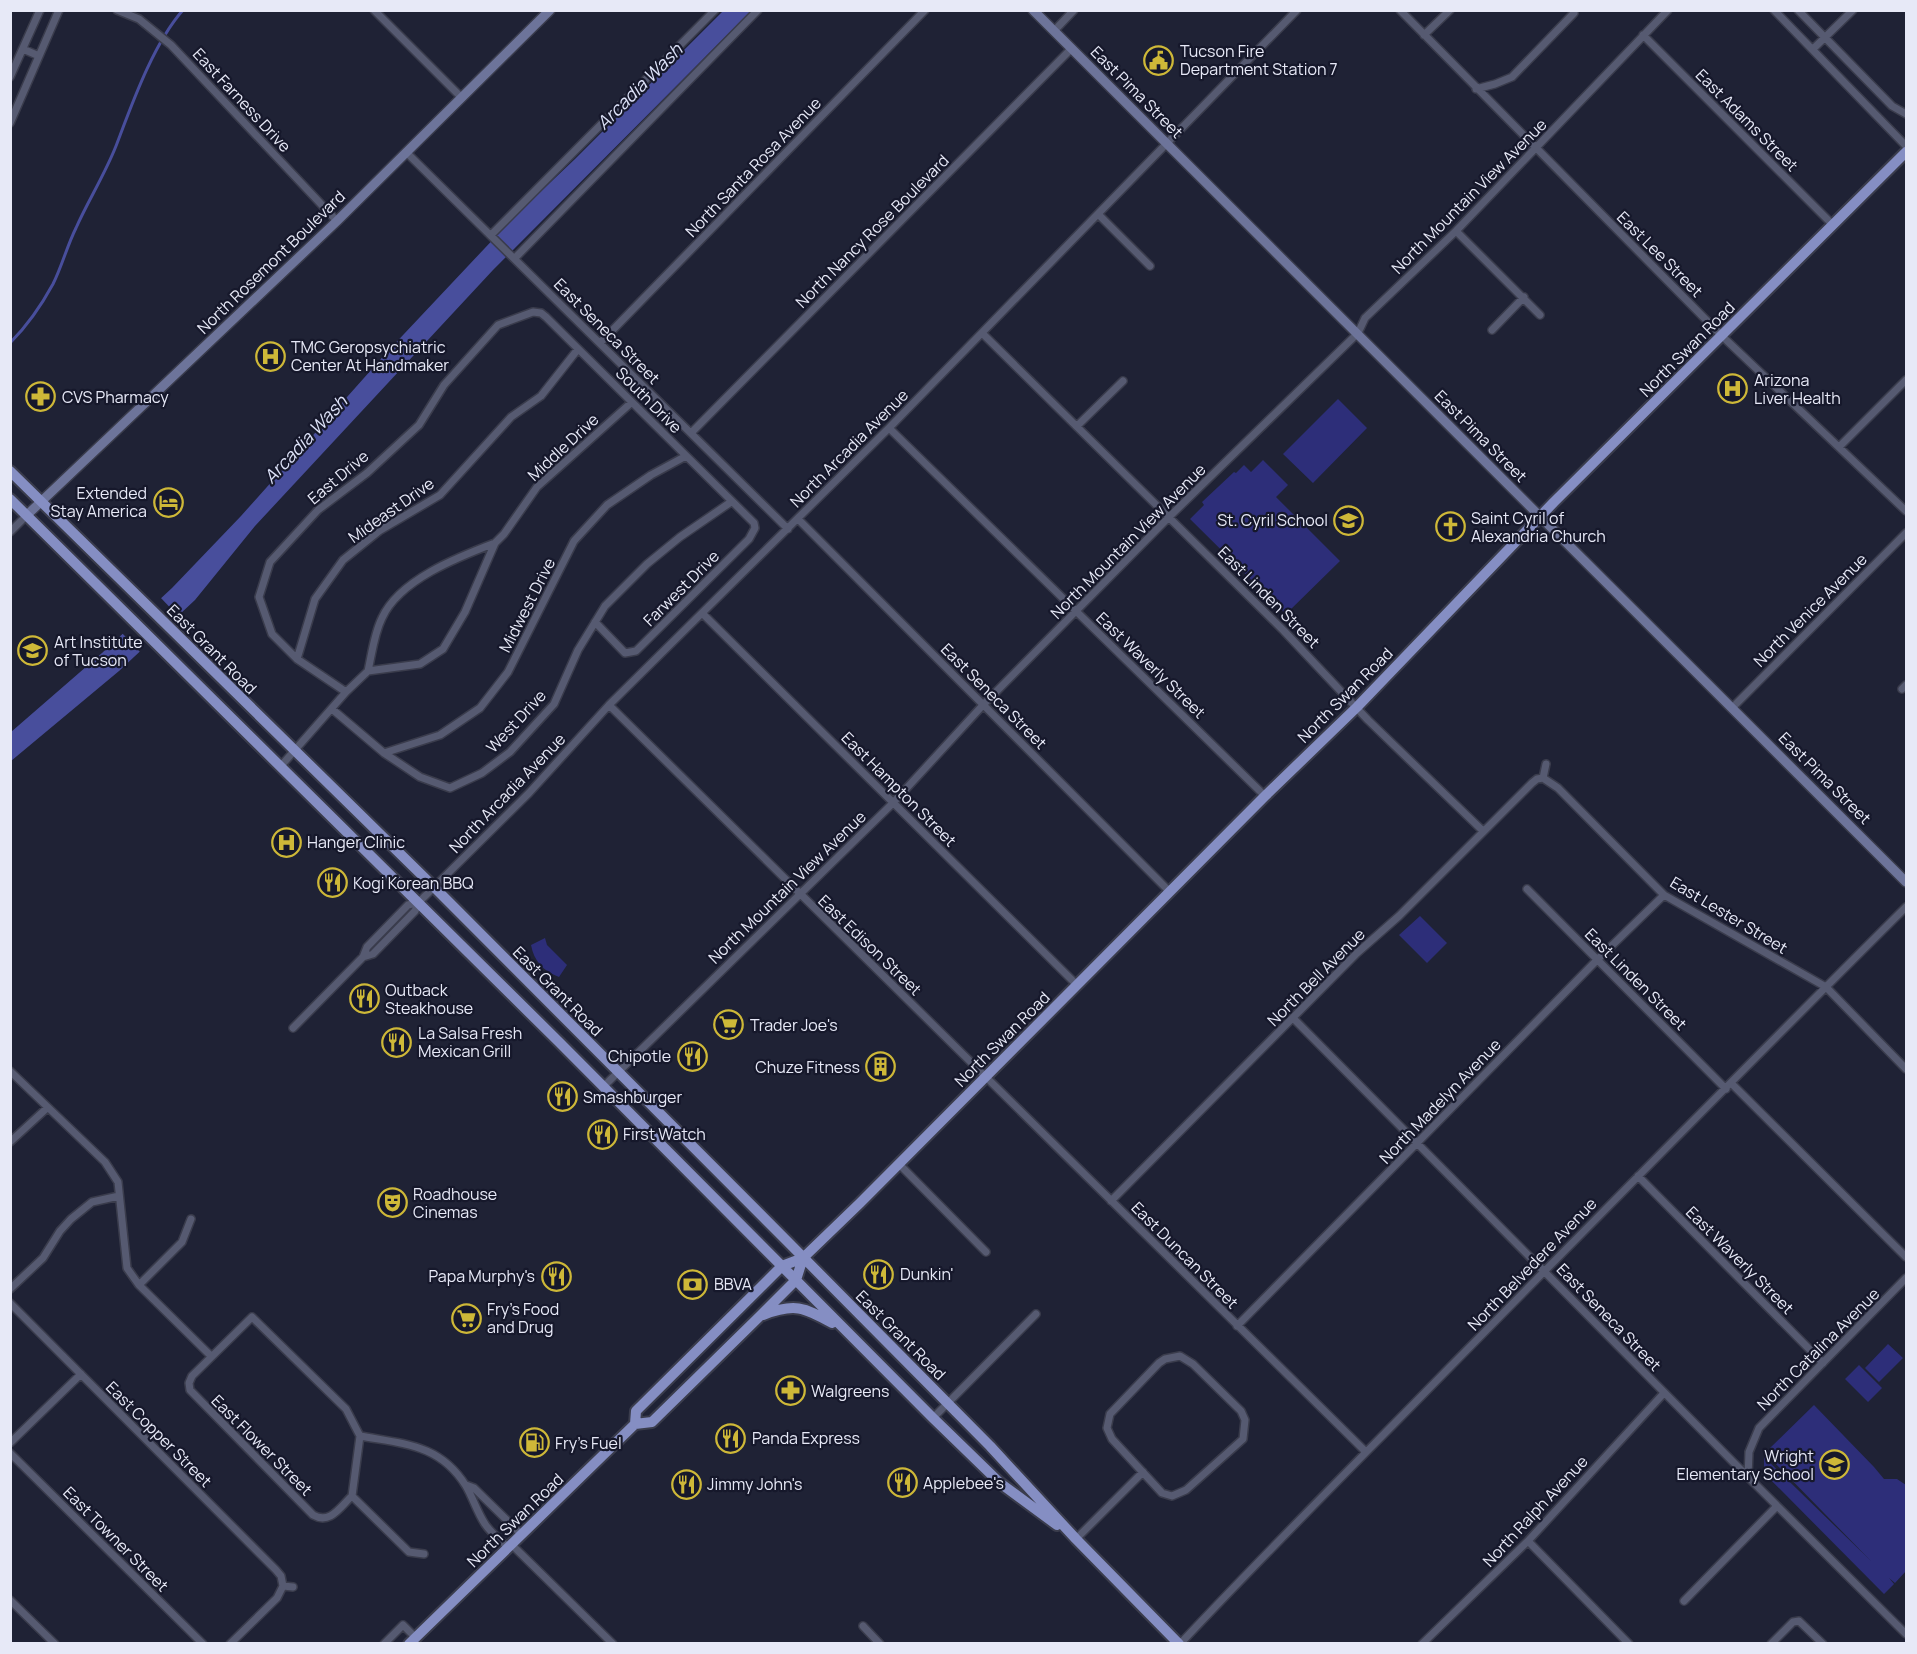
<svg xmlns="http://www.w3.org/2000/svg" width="1917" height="1654" viewBox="0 0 1917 1654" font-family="Manrope,sans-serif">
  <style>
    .green { fill: #2d2e79 }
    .water { fill: #484e9c }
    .pier { fill: #1f2235 }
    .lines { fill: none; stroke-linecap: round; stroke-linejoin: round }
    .stream { stroke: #484e9c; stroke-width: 3 }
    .street-casing { stroke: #3a3c4c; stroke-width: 10 }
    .secondary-casing { stroke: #3a3c4c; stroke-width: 12 }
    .primary-casing { stroke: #3a3c4c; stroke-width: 14 }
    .street { stroke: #565a71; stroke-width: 7 }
    .secondary { stroke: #6d749a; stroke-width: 9 }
    .primary { stroke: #858ec3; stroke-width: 10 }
    .labels { text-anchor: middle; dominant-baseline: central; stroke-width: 4.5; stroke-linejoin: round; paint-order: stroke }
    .poi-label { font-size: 16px; fill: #e7e9f7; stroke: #16182b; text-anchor: start }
    .street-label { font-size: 16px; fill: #e7e9f7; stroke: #16182b }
    .water-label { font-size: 18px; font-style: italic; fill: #dde2f8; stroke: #16182b }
  </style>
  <rect width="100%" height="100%" fill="#1f2235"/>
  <!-- green -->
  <path class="green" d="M1338,399L1367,428L1313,483L1283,454Z
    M1263,460L1288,485L1276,497L1340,561L1286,614L1190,519L1204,505L1202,502L1234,472L1236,473L1244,465L1251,472Z
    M1420,916L1447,943L1427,963L1399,935Z
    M545,938L547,945L567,965L559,977C543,971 534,961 531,945Z
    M1888,1344L1903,1358L1879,1382L1865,1368Z
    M1859,1365L1882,1388L1868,1402L1845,1379Z
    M1814,1405L1874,1467L1884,1479H1897L1906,1485V1571L1895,1583L1889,1578L1894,1584L1884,1594L1764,1473V1457L1871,1561L1772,1460L1770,1448Z"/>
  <!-- water -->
  <path class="water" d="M723,11H751L493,270L255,526L195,600L119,671L11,761V732L102,653L172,588L241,516L388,351L516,215L575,159Z"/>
  <!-- pier -->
  <path class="pier" d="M160,597L180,618L142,654L122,633Z"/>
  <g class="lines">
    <!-- stream -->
    <path class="stream" d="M10,343C28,325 41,306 53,284C62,266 67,246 76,228C88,201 105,174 116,146C132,104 153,44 183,10"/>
    <defs>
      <path id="street" d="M117,10L139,19L171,45L337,221
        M374,10L462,98
        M1400,10L1722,336L1906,511
        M1774,10L1906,146
        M1798,10L1892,106L1906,114
        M1054,31L1074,10
        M1424,35L1450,10
        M1643,35L1833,225
        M23,49L39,56
        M1813,49L1853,10
        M10,77L40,10
        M1476,89L1495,84L1512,77L1574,13
        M10,123L59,10
        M406,152L788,529
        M1099,215L1150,266
        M1456,231L1540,315
        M491,235L715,10
        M515,258L758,10
        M1492,330L1524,297
        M982,333L1284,631L1368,720L1483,831
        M600,343L925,10
        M1077,426L1123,381
        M889,428L1265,796
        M692,432L1072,48
        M1839,447L1906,380
        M798,519L1170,892
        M10,532L27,515
        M495,543C458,557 399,580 382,618C374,634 372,653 368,671L420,664L443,649L465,612L495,543L504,534L537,487L632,402
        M702,613L1077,985
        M297,659L315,599L343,560L379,531L440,495L511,417L541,396L578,349
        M1902,689L1906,685
        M346,692L297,659L272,634L259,597L270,562L318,510L367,473L419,425L444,385L498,325L533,312L541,313L546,317L754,523L755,528L749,539L636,651L625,653L595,622
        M609,705L1366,1452
        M1733,707L1906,533
        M332,709L384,753L420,777L450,788L482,773L510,752L554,704L578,650L605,606L647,564L680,537L731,502
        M384,753L440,735L480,708L508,672L574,541L607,505L651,475L686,456
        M280,767L346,692L368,671
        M1543,778L1558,788L1664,895L1826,987L1906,1069
        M1543,778L1546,764
        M1527,889L1726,1089
        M419,902L408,905L367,947L363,957L373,954L415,911L419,902L529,793L609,705L889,428L1297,10
        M1293,1018L1748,1477L1906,1634
        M293,1028L363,957
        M10,1071L105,1162L118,1182L127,1268L139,1285L211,1356
        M1731,1083L1906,1257
        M603,1087L893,803L983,705L1169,517L1358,333L1365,318L1456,231L1668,10
        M10,1142L47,1108
        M899,1164L986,1252
        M1638,1176L1823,1363
        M1111,1201L1357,953L1399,916L1532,783L1537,779L1543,778
        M139,1285L182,1242L191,1219
        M10,1289L43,1258L60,1231L71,1219L92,1202L119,1196
        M10,1303L276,1570L281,1576L283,1586
        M1237,1326L1597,960L1664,895
        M1180,1356L1193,1364L1241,1411L1245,1420L1243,1439L1186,1490L1172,1496L1162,1493L1112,1439L1107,1428L1110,1414L1159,1363L1165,1359Z
        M933,1418L1036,1314
        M360,1436L352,1496L409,1552L424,1554
        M10,1443L81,1374
        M10,1453L203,1644
        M1748,1477L1749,1452L1759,1428L1906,1278
        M466,1485L474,1488L521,1534
        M352,1496C340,1507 330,1525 313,1515L190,1390L189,1383L192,1376L252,1317L346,1409L360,1436C404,1444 440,1444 466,1486C473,1498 477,1512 485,1524C490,1532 500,1540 508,1547
        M1076,1539L1143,1472
        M1528,1541L1629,1644
        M511,1544L613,1644
        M283,1586L293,1587
        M10,1600L55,1644
        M1684,1601L1777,1506
        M863,1626L880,1644
        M230,1644L277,1598L283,1586
        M384,1644L403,1625L415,1637
        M1180,1644C1268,1550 1359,1460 1449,1368C1601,1214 1753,1059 1906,907
        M1422,1644L1528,1541L1664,1393
        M1771,1644L1793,1622L1799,1621L1823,1644"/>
      <path id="secondary" d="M1033,10L1906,882
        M27,515L337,221L550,10"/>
      <path id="primary" d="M10,471L434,887L787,1241L990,1446L1076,1539L1179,1644
        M10,499L559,1042L933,1418L1000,1483L1057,1525
        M763,1315C794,1303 804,1307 832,1323
        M635,1424L636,1411L768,1280L782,1266L803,1258L860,1203L1265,796L1357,707L1554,502L1906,152
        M409,1644L635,1424L652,1422L760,1316L796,1280L803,1258"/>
    </defs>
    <!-- street casing -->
    <use href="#street" class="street-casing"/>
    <!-- secondary casing -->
    <use href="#secondary" class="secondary-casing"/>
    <!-- primary casing -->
    <use href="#primary" class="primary-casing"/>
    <!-- street -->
    <use href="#street" class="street"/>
    <!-- secondary -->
    <use href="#secondary" class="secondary"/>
    <!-- primary -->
    <use href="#primary" class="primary"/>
  </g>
  <!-- icons -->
  <defs>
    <symbol id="civic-ring" viewBox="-11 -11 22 22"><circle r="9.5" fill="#16182b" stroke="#ceb838" stroke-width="1.5"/><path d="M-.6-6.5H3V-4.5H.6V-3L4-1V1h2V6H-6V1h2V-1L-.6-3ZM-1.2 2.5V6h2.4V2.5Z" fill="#ceb838"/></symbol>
    <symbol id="hospital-ring" viewBox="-11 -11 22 22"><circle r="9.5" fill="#16182b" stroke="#ceb838" stroke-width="1.5"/><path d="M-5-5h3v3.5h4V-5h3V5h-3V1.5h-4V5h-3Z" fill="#ceb838"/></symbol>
    <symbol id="pharmacy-ring" viewBox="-11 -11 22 22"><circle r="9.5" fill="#16182b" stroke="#ceb838" stroke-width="1.5"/><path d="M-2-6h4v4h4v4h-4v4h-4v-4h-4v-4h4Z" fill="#ceb838"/></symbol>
    <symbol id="hotel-ring" viewBox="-11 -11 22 22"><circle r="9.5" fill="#16182b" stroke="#ceb838" stroke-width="1.5"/><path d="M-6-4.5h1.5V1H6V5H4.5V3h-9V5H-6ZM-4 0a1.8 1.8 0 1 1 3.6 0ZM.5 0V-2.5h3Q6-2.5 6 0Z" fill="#ceb838"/></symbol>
    <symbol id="school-ring" viewBox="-11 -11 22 22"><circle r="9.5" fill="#16182b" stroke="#ceb838" stroke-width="1.5"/><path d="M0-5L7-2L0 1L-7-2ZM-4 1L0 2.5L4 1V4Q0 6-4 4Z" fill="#ceb838"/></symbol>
    <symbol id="church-ring" viewBox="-11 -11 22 22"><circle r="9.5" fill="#16182b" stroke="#ceb838" stroke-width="1.5"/><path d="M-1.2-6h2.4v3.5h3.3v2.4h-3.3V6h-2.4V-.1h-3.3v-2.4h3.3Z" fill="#ceb838"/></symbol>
    <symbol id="university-ring" viewBox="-11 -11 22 22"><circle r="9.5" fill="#16182b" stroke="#ceb838" stroke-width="1.5"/><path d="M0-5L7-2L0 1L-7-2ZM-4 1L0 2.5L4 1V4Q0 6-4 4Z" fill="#ceb838"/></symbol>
    <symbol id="restaurant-ring" viewBox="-11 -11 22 22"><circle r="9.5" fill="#16182b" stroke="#ceb838" stroke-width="1.5"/><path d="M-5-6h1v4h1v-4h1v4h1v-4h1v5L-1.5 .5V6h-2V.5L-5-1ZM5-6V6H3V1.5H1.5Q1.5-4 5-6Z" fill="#ceb838"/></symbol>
    <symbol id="supermarket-ring" viewBox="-11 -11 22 22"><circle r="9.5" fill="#16182b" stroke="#ceb838" stroke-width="1.5"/><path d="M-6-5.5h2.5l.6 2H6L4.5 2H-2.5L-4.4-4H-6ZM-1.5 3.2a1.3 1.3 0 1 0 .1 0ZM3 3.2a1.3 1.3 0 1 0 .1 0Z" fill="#ceb838"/></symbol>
    <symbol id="building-ring" viewBox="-11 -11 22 22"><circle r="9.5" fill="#16182b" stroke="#ceb838" stroke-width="1.5"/><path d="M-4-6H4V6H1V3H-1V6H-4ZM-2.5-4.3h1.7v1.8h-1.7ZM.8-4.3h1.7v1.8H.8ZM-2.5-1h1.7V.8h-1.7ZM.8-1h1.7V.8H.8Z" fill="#ceb838"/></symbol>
    <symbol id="theatre-ring" viewBox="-11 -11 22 22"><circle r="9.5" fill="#16182b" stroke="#ceb838" stroke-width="1.5"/><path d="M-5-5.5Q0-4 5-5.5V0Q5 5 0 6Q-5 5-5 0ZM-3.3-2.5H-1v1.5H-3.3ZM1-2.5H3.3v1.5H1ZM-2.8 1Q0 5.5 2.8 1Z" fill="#ceb838"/></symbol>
    <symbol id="bank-ring" viewBox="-11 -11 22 22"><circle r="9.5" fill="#16182b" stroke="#ceb838" stroke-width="1.5"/><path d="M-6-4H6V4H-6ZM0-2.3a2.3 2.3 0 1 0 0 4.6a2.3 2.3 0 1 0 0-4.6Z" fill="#ceb838"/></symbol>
    <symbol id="fuel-ring" viewBox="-11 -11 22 22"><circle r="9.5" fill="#16182b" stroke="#ceb838" stroke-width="1.5"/><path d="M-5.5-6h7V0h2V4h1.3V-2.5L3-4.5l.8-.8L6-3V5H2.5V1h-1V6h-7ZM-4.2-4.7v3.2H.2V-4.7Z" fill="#ceb838"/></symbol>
  </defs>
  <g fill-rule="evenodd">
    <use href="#civic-ring" x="1142" y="44" width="33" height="33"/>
    <use href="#hospital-ring" x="254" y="340" width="33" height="33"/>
    <use href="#hospital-ring" x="1716" y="372" width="33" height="33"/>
    <use href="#pharmacy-ring" x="24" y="380" width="33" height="33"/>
    <use href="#hotel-ring" x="152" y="486" width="33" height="33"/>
    <use href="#school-ring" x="1332" y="504" width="33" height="33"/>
    <use href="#church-ring" x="1434" y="510" width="33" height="33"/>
    <use href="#university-ring" x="16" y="634" width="33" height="33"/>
    <use href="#hospital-ring" x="270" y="826" width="33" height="33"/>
    <use href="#restaurant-ring" x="316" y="866" width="33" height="33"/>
    <use href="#restaurant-ring" x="348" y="982" width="33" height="33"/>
    <use href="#supermarket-ring" x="712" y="1008" width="33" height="33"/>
    <use href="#restaurant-ring" x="380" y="1026" width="33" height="33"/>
    <use href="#restaurant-ring" x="676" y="1040" width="33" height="33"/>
    <use href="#building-ring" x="864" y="1050" width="33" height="33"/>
    <use href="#restaurant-ring" x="546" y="1080" width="33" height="33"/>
    <use href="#restaurant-ring" x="586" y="1118" width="33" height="33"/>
    <use href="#theatre-ring" x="376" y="1186" width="33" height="33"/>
    <use href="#restaurant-ring" x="862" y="1258" width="33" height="33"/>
    <use href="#restaurant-ring" x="540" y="1260" width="33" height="33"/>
    <use href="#bank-ring" x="676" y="1268" width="33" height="33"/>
    <use href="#supermarket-ring" x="450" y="1302" width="33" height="33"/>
    <use href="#pharmacy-ring" x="774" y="1374" width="33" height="33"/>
    <use href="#restaurant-ring" x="714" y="1422" width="33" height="33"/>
    <use href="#fuel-ring" x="518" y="1426" width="33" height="33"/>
    <use href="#school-ring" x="1818" y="1448" width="33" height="33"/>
    <use href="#restaurant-ring" x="886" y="1466" width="33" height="33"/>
    <use href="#restaurant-ring" x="670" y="1468" width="33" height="33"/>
  </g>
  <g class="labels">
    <!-- poi labels -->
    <g class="poi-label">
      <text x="1180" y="51">Tucson Fire<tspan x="1180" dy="18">Department Station 7</tspan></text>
      <text x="291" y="347">TMC Geropsychiatric<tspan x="291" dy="18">Center At Handmaker</tspan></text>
      <text x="1754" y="380">Arizona<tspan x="1754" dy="18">Liver Health</tspan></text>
      <text x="62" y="397">CVS Pharmacy</text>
      <text x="147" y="493" text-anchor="end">Extended<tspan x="147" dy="18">Stay America</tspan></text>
      <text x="1471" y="518">Saint Cyril of<tspan x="1471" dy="18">Alexandria Church</tspan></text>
      <text x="1328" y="520" text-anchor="end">St. Cyril School</text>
      <text x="54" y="642">Art Institute<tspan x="54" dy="18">of Tucson</tspan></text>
      <text x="307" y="842">Hanger Clinic</text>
      <text x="353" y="883">Kogi Korean BBQ</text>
      <text x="385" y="990">Outback<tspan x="385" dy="18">Steakhouse</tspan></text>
      <text x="750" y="1025">Trader Joe's</text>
      <text x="418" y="1033">La Salsa Fresh<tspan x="418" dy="18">Mexican Grill</tspan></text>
      <text x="671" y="1056" text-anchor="end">Chipotle</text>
      <text x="860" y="1067" text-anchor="end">Chuze Fitness</text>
      <text x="583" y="1097">Smashburger</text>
      <text x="623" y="1134">First Watch</text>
      <text x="413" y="1194">Roadhouse<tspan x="413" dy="18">Cinemas</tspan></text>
      <text x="900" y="1274">Dunkin'</text>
      <text x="535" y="1276" text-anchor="end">Papa Murphy's</text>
      <text x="714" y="1284">BBVA</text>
      <text x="487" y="1309">Fry's Food<tspan x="487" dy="18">and Drug</tspan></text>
      <text x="811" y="1391">Walgreens</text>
      <text x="752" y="1438">Panda Express</text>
      <text x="555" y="1443">Fry's Fuel</text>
      <text x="1814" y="1456" text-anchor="end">Wright<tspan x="1814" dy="18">Elementary School</tspan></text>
      <text x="923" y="1483">Applebee's</text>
      <text x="707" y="1484">Jimmy John's</text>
    </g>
    <!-- street labels -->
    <g class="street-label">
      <text transform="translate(1137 92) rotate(45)">East Pima Street</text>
      <text transform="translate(242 100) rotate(47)">East Farness Drive</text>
      <text transform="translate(1747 120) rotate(45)">East Adams Street</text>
      <text transform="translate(753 167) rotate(-46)">North Santa Rosa Avenue</text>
      <text transform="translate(1469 196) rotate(-45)">North Mountain View Avenue</text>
      <text transform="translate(872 231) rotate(-45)">North Nancy Rose Boulevard</text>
      <text transform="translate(1660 254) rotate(45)">East Lee Street</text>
      <text transform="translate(271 262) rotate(-44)">North Rosemont Boulevard</text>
      <text transform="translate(607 331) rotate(45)">East Seneca Street</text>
      <text transform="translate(1687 349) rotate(-45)">North Swan Road</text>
      <text transform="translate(649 400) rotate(45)">South Drive</text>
      <text transform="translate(1481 436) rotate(45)">East Pima Street</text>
      <text transform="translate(563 447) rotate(-43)">Middle Drive</text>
      <text transform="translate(849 448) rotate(-45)">North Arcadia Avenue</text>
      <text transform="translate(338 477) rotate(-40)">East Drive</text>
      <text transform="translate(391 510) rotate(-35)">Mideast Drive</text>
      <text transform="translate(1128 541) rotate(-45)">North Mountain View Avenue</text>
      <text transform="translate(681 588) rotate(-45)">Farwest Drive</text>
      <text transform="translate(1269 597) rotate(45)">East Linden Street</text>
      <text transform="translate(527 605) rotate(-63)">Midwest Drive</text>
      <text transform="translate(1810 610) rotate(-45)">North Venice Avenue</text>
      <text transform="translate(212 649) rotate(45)">East Grant Road</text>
      <text transform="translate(1151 665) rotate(44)">East Waverly Street</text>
      <text transform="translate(1345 695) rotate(-45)">North Swan Road</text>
      <text transform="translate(994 696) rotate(45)">East Seneca Street</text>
      <text transform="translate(516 721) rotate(-47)">West Drive</text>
      <text transform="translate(1825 778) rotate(45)">East Pima Street</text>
      <text transform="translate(899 789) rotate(45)">East Hampton Street</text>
      <text transform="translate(507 793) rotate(-46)">North Arcadia Avenue</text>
      <text transform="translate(787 887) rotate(-44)">North Mountain View Avenue</text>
      <text transform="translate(1729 915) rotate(31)">East Lester Street</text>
      <text transform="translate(870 945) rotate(44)">East Edison Street</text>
      <text transform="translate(1316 977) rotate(-45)">North Bell Avenue</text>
      <text transform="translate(1636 979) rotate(45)">East Linden Street</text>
      <text transform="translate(558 991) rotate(45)">East Grant Road</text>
      <text transform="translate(1002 1039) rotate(-45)">North Swan Road</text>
      <text transform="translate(1440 1101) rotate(-46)">North Madelyn Avenue</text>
      <text transform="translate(1185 1255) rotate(45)">East Duncan Street</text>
      <text transform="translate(1740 1260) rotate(45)">East Waverly Street</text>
      <text transform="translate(1532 1264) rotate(-46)">North Belvedere Avenue</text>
      <text transform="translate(1609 1317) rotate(46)">East Seneca Street</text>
      <text transform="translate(901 1335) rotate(45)">East Grant Road</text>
      <text transform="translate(1818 1349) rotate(-45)">North Catalina Avenue</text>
      <text transform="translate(159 1434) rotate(45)">East Copper Street</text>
      <text transform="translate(262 1445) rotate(45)">East Flower Street</text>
      <text transform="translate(1535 1511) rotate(-47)">North Ralph Avenue</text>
      <text transform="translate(515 1520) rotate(-44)">North Swan Road</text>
      <text transform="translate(116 1539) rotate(45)">East Towner Street</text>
    </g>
    <!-- water labels -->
    <g class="water-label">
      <text transform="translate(639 86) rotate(-45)">Arcadia Wash</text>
      <text transform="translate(305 439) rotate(-47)">Arcadia Wash</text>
    </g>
  </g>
  <!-- border -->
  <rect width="1917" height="1654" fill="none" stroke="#e7e9f7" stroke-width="24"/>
</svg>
